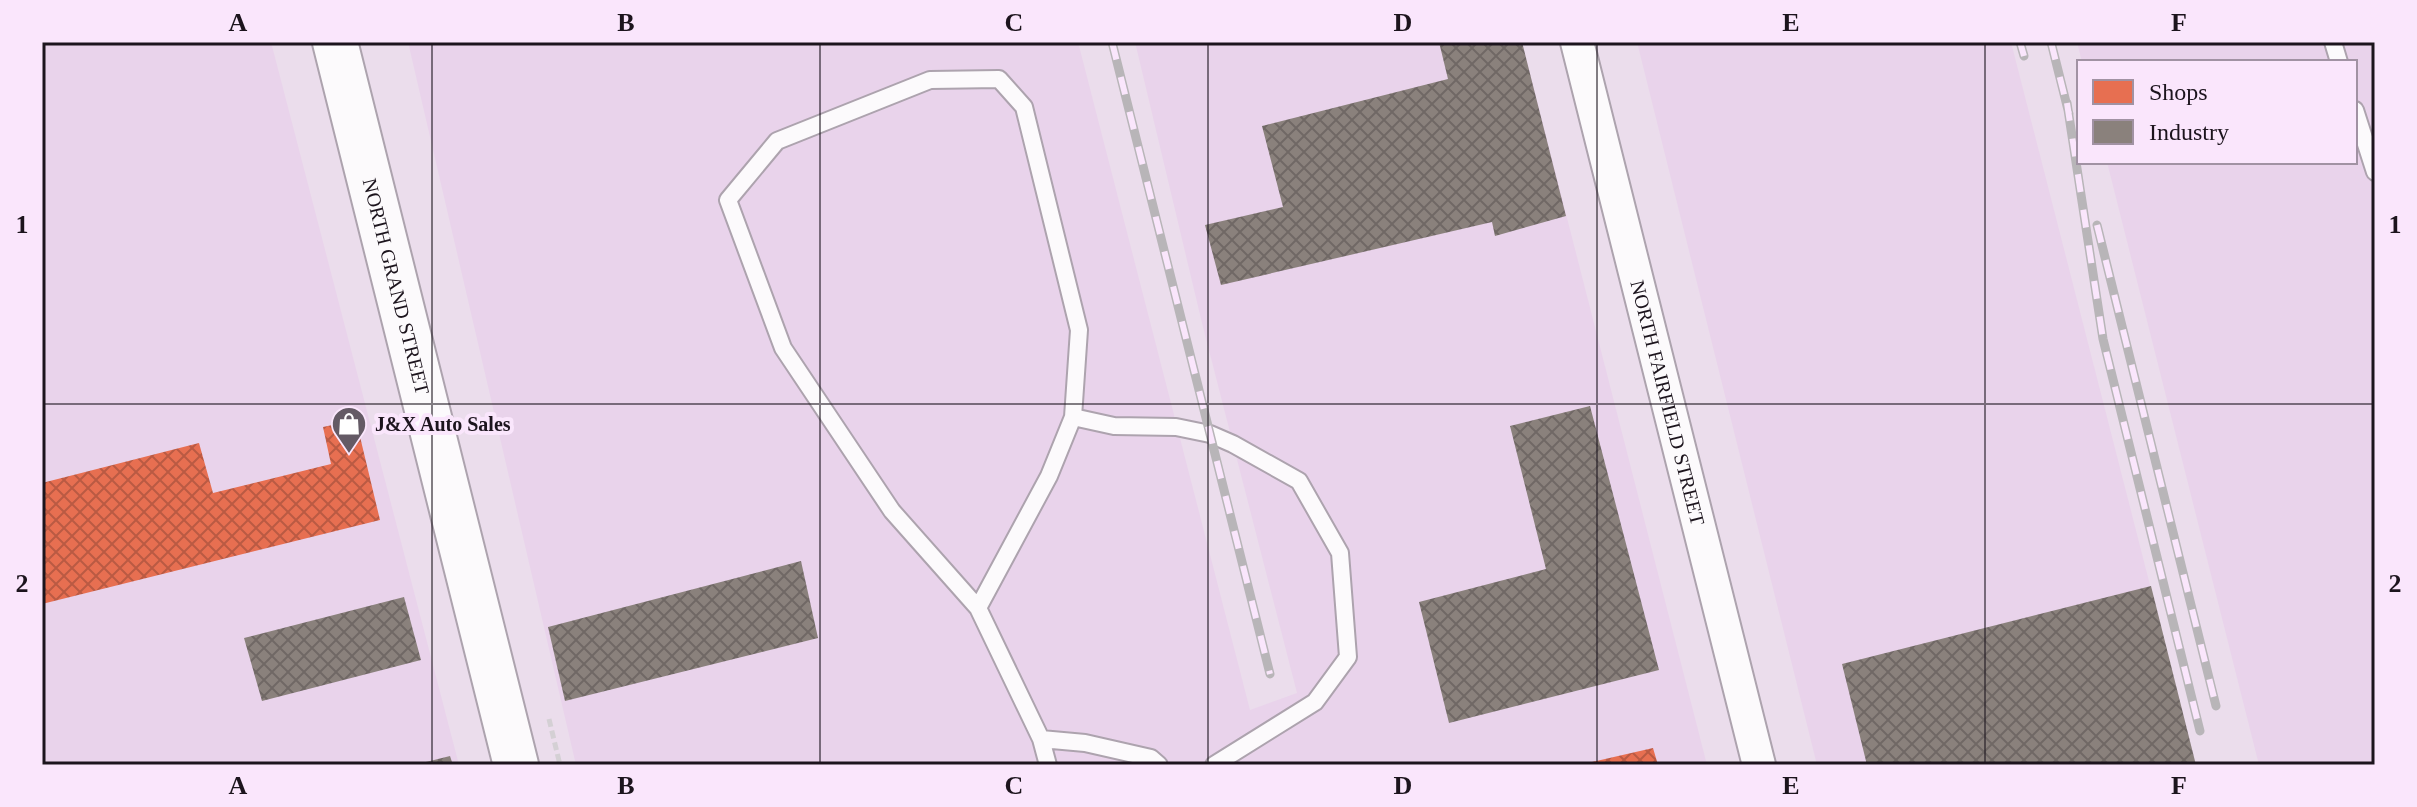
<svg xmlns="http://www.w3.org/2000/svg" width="2417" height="807" viewBox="0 0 2417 807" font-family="'Times New Roman',serif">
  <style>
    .built { fill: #e9d3eb }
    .shops { fill: url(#shops-cross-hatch) }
    .industry { fill: url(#industry-cross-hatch) }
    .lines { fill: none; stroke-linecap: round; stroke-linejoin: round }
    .lane-casing { stroke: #ada3ae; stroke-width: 20 }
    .street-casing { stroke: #ada3ae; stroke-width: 36 }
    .secondary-casing { stroke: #ada3ae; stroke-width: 48 }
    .path { stroke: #d4d0d4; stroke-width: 5; stroke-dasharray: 8 4; stroke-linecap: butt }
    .lane { stroke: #fcfafc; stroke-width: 16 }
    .street { stroke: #fcfafc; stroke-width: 32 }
    .secondary { stroke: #fcfafc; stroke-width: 44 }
    .rail-casing { stroke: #b8b5b8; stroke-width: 9 }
    .rail { stroke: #fae6fc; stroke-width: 6; stroke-dasharray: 18; stroke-linecap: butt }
    .grid { fill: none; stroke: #1c141d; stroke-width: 2; stroke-opacity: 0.55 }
    .labels { text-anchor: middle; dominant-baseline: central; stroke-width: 8; stroke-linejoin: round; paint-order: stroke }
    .street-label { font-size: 20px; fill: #1c141d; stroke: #fae6fc }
    .poi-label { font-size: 20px; font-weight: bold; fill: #1c141d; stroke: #fae6fc; text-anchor: start }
    .neatline { fill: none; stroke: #1c141d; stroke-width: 3 }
    .grid-label { font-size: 26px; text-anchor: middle; font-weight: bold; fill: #1c141d }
  </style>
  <defs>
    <pattern id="shops-cross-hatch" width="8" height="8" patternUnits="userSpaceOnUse" patternTransform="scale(2)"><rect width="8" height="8" fill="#e76f51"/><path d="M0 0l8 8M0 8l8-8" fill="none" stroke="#ba5a43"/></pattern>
    <pattern id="industry-cross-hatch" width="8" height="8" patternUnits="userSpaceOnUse" patternTransform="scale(2)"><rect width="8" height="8" fill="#8a817c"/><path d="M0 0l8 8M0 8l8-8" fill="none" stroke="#706865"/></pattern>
  </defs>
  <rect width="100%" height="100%" fill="#ebddec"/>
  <!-- built -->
  <path class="built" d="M42,42H271L459,765H42Z
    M408,42H1078L1250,710L1297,693L1202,323L1135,42H1522L1707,765H576Z
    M1637,42H2011L2196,765H1817Z
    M2077,42H2375V765H2259L2107,162H2355V62H2082Z"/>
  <!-- shops -->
  <path class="shops" d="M356,420L380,520L42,604V483L199,443L213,493L331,464L323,427Z
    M1653,748L1658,765H1593L1592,762Z"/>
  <!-- industry -->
  <path class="industry" d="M1439,42H1522L1566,216L1495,236L1492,222L1221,285L1205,225L1283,207L1262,126L1448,79Z
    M1590,406L1659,670L1449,723L1419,602L1546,569L1510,426Z
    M801,561L818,638L565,701L548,627Z
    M2151,586L2196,765H1867L1842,664Z
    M404,597L421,660L262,701L244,638Z
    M450,756L453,765H418V764Z"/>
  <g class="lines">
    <defs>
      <path id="lane" d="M2333,42L2339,62
        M2355,110L2375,172
        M1073,417L1114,426L1176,427L1210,434L1233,444L1299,481L1340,553L1348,657L1315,702L1214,765
        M978,608L1049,476L1073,417L1079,330L1024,107L999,79L930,80L777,141L728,200L783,348L892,511L978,608L1041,739L1048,765
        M1041,739L1085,743L1151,758L1159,765"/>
      <g id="street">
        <path id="s1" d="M1577,42L1759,765"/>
      </g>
      <g id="secondary">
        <path id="s2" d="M335,42L516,765"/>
      </g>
    </defs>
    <!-- lane casing -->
    <use href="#lane" class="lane-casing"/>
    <!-- street casing -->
    <use href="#street" class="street-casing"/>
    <!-- secondary casing -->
    <use href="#secondary" class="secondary-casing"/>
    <!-- path -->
    <path class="path" d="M549,719L560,765"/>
    <!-- lane -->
    <use href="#lane" class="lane"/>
    <!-- street -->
    <use href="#street" class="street"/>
    <!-- secondary -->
    <use href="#secondary" class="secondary"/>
    <defs>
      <path id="rail" d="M1112,42L1270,674
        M2020,42L2024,56
        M2051,42L2069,114
        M2067,103L2103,339L2200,731
        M2097,225L2216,706"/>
    </defs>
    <!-- rail casing -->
    <use href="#rail" class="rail-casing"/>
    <!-- rail -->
    <use href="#rail" class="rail"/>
  </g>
  <!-- grid -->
  <path class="grid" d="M432,42V765M820,42V765M1208,42V765M1597,42V765M1985,42V765M42,404H2375"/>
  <!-- icons -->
  <defs>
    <symbol id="shop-pin" viewBox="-11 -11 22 30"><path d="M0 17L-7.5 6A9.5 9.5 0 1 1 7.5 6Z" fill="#645a65" stroke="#fae6fc"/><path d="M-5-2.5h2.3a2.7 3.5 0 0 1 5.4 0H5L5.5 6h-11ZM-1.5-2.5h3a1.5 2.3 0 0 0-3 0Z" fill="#fff"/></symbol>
  </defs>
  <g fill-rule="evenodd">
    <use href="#shop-pin" x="329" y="404" width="40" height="54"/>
  </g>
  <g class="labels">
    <!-- street labels -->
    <g class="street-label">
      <text stroke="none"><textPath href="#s2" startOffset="252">NORTH GRAND STREET</textPath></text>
      <text stroke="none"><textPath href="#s1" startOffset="372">NORTH FAIRFIELD STREET</textPath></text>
    </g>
    <!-- poi labels -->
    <g class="poi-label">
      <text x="375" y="424">J&amp;X Auto Sales</text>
    </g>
  </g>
  <!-- border -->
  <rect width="2417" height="807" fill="none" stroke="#fae6fc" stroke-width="88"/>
  <!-- legend -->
  <rect x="2077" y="60" width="280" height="104" fill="#fae6fc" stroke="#a192a3" stroke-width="2"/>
  <rect x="2093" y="80" width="40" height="24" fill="#e76f51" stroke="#a192a3" stroke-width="2"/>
  <text x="2149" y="100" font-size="24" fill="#1c141d">Shops</text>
  <rect x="2093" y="120" width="40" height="24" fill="#8a817c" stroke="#a192a3" stroke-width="2"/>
  <text x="2149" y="140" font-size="24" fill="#1c141d">Industry</text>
  <rect x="44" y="44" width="2329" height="719" class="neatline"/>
  <g class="grid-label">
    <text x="238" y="31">A</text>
    <text x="626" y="31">B</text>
    <text x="1014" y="31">C</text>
    <text x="1403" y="31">D</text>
    <text x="1791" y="31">E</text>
    <text x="2179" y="31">F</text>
    <text x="22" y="233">1</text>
    <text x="2395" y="233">1</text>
    <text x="22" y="592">2</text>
    <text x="2395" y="592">2</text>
    <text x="238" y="794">A</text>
    <text x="626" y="794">B</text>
    <text x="1014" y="794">C</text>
    <text x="1403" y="794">D</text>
    <text x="1791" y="794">E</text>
    <text x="2179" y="794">F</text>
  </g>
</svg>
